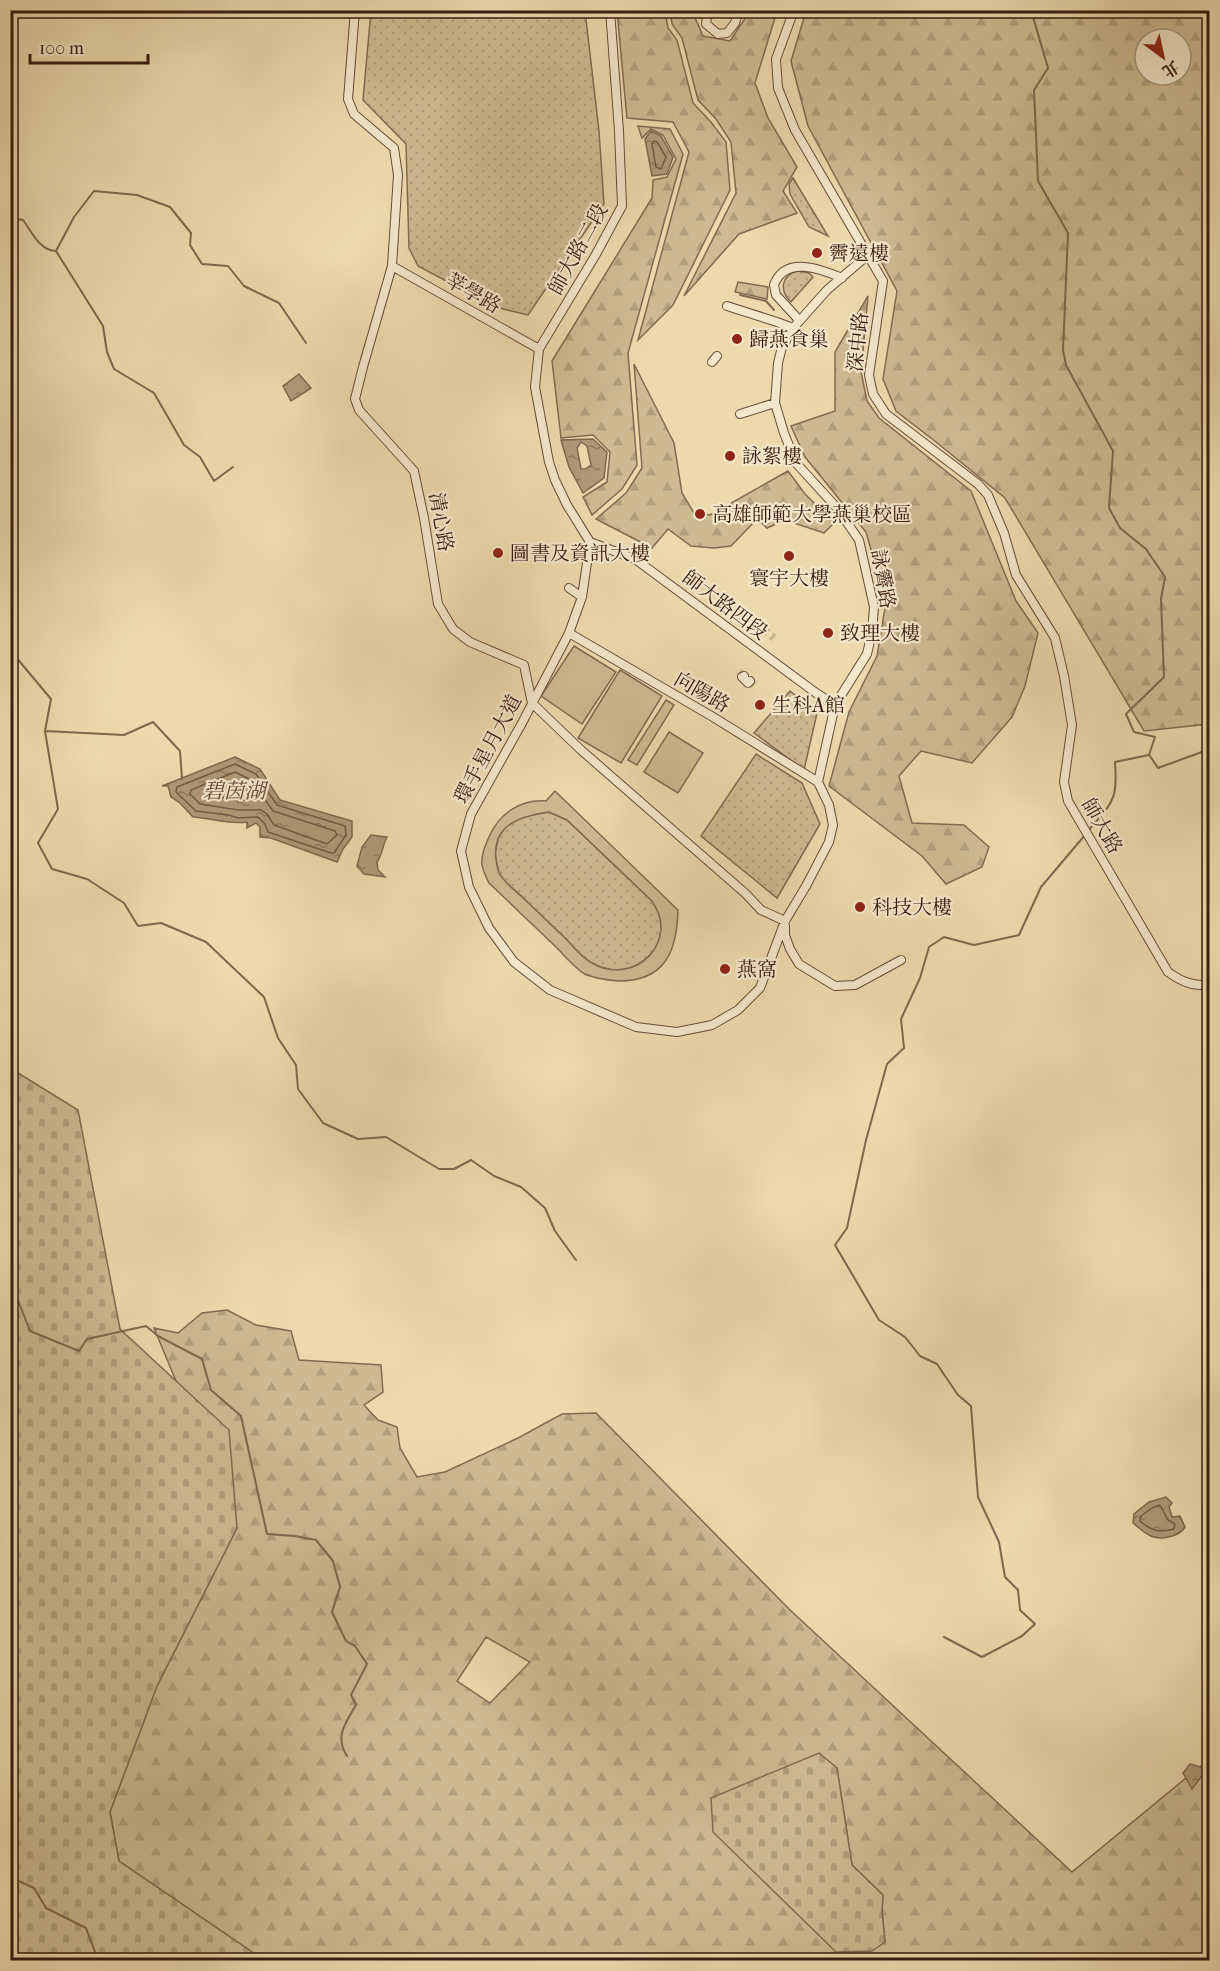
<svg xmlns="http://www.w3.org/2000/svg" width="1220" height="1971" viewBox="0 0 1220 1971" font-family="'IM FELL French Canon','Noto Serif TC',serif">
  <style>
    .grass { fill: url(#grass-dots); stroke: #826a52; stroke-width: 1.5 }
    .forest { fill: url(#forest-firs); stroke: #826a52; stroke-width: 1.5; fill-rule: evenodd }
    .cemetery { fill: url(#cemetery-stones); stroke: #826a52; stroke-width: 1.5 }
    .pitch { fill: #cdba93; stroke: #826a52; stroke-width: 1.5; fill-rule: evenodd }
    .water { fill: url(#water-ripples); stroke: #7f674e; stroke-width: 1.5; fill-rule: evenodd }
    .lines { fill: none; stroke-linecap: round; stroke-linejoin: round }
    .shore { stroke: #745a44; stroke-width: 1.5 }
    .stream { stroke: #7f674e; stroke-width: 2 }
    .street-tunnel { stroke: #c8b48e; stroke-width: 8; stroke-dasharray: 8 4; stroke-linecap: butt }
    .street-casing { stroke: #654b38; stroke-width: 10 }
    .street { stroke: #f3e7ca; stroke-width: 8 }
    .poi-dot { fill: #8f2418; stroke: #f3e7ca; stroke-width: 2 }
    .labels { text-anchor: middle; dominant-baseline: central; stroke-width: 4.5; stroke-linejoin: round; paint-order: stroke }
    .street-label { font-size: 20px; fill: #381b10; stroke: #f3e7ca }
    .poi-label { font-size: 20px; fill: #381b10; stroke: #f3e7ca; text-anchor: start }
    .water-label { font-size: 21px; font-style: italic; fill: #624734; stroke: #f3e7ca }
  </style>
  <defs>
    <pattern id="grass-dots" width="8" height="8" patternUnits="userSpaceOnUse" patternTransform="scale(1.5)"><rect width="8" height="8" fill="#cdba93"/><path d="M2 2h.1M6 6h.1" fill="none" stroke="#b19f7e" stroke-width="1.8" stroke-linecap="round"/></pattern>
    <pattern id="forest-firs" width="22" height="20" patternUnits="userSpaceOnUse" patternTransform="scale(1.5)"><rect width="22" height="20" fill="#cdba93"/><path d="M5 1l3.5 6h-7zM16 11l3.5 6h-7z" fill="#b19f7e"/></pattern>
    <pattern id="cemetery-stones" width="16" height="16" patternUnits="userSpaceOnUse" patternTransform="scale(1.5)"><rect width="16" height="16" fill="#cdba93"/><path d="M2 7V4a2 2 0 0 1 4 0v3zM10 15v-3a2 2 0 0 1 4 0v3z" fill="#b19f7e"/></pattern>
    <pattern id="water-ripples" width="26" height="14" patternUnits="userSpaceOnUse" patternTransform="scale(1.5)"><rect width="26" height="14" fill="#af9978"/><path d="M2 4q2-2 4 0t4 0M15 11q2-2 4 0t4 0" fill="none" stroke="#8f7c61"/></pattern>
  </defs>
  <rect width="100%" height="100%" fill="#ecdaae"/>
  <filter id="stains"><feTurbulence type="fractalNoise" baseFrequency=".00333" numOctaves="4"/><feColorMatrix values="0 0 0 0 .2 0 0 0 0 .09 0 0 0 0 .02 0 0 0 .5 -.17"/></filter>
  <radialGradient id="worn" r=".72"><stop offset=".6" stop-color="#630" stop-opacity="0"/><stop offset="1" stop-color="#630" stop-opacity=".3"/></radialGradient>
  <!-- grass -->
  <path class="grass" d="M371,11H585L599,131L604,204L528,315L495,307L418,266L409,248L406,144L363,100Z
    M793,178L828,236L809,227L790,194L789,184Z
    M798,271L809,273L813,277L791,302C779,291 781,275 798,271Z
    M790,691L817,713L804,770L754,733Z
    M756,754L802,783L820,824L777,898L701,836Z
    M549,812L567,820L651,900C682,940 635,988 592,963C582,958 573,946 565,938C550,924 536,910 521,896C513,889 504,882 499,873L495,854L499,834L503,828L522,817Z"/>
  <!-- forest -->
  <path class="forest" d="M617,11H665L668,28L677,40L693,103L711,122L726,142L730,190L673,305L638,340L689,152L673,122L627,118Z
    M670,11H692L703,36L730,41L750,11H777L755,83L768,118L797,167L783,191L797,213L739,234L684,296L736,193L731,142L716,119L698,100L682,38L672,24Z
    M806,11H1209V724L1144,731L1005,498L936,442L896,411L883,379L897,291L808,126L791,61ZM1145,39H1181V75H1145Z
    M638,126L670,129L683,154L628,353L637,465L622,489L592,515L583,497L607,482L610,452L593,435L561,438L552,361L652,198L653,180L667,177L676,159L663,135L651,129L642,138Z
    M738,282L768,287L767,299L735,292Z
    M868,296L861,372L867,401L879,418L971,491L1016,601L1038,633L1025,686L1012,717L972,763L921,751L899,776L912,823L964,825L989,847L982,867L946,884L922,856L829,786L849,712L877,656L886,602L866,532L805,457L791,426L835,411V352Z
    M634,364L674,443L682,493L694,513L710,515L788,471L805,494L834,523L824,533L785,520L767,528L757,519L731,546L714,548L691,546L668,529L652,548L596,519L626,493L642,468Z
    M227,1310L256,1325L291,1331L299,1360L381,1365L383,1392L364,1405L378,1420L397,1427L400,1448L417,1477L445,1472L518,1438L562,1414L596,1413L789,1609L1072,1872L1209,1759V1960H264L119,1861L110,1812L157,1686L237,1528L154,1328L178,1333L202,1313ZM486,1637L530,1662L490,1703L457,1681ZM837,1768L852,1865L883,1895L882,1911L885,1942L711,1798Z"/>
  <!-- cemetery -->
  <path class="cemetery" d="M10,1068L78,1110L120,1329L229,1430L237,1528L157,1686L110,1812L119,1861L264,1960H11Z
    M819,1753L837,1768L852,1865L883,1895L882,1911L885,1942L872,1951L836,1952L713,1832L711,1798Z"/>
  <!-- pitch -->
  <path class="pitch" d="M574,646L616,672L582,724L541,696Z
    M620,670L662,696L621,763L578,738Z
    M666,700L674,705L637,765L628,760Z
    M669,732L703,753L678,793L644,772Z
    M555,791L678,910C677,950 666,981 619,981C608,980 592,978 583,973C573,966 564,955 556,947C534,926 511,904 489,883C486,877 483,871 482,865C481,855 485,846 489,837C499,814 520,799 546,801ZM549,812L567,820L651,900C682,940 635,988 592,963C582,958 573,946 565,938C550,924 536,910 521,896C513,889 504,882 499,873C486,831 511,817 549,812Z"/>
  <!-- water -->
  <path class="water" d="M651,131L661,136L673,157L667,174L652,176L645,139Z
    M299,374L311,388L291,401L283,386Z
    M593,439L607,452L604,478L583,493L569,467L561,440ZM581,442L587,446L591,465L585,469H581L577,448Z
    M235,757L260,769L280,800L352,821V837L343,849L337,862L271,838L260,837V827L256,823L247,828V822C230,825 211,818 193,817L179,802L171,797L168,786H162Z
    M371,835L387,837C382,846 383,854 377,862L378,870L385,877L364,874L357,866L362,847Z
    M1166,1497L1172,1503L1169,1507L1172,1517L1180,1516L1185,1527C1179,1537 1159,1541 1149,1535C1143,1532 1138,1527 1133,1523L1134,1514L1149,1502Z
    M1190,1764L1207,1769L1192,1789L1183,1773Z"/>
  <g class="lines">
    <!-- shore -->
    <path class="shore" d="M654,141L657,142L666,157L661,169L656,167L652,144Z
      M235,764L256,774L277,805L345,826L346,835L334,853H331L268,832L265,824L258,817L238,818L229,815L196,811L176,792L177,787Z
      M235,772L251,780L273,811L335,831L337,835L327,844L274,825L267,814L261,810H238L200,804L190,794L191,790Z
      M234,782L245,787L251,796L250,799L239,801L210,795V791Z
      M1160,1505L1168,1520L1175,1524L1174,1529C1159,1533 1152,1531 1140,1521L1141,1516L1152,1508Z"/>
    <!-- stream -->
    <path class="stream" d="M1031,10L1048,68L1034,90L1038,181L1068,233L1063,350L1066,365L1113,451L1109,508L1120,528L1146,549L1165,577L1161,599L1164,677L1126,714L1134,732L1155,737L1149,755L1115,762C1118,802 1112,802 1088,831
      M10,218L23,220C32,232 40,251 56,251L74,217L94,191L137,195L170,207L191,233L190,245L202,264L228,266L244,286L279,303L306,343
      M56,251L103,326L107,352L114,369L154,393L184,445L200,457L214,481L233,467
      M740,295L766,301L774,310
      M10,650L51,699L45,731L124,735L153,722L180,751L182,779
      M45,731L58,809L38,843L52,869L87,879L124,903L138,926L161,923L206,942L264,997L278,1038L296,1065L298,1089L323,1123L358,1139L386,1137L439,1169H454L471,1160L494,1176L521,1187L545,1208L555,1231L576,1260
      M1150,756L1158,768L1210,749
      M10,1290H14L30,1331L79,1351L87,1339L146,1326L158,1336L202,1359L211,1390L241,1416L267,1534L295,1536L316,1540L333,1561L340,1587L332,1612L346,1641L355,1646L367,1664L351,1695L356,1705C346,1723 334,1736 347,1756
      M944,1637L982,1657L1022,1636L1035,1624L1020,1610L1018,1590L1005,1577L999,1542L978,1497L971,1406L958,1395L937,1364L920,1356L905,1337L879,1320L835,1245L847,1228L866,1140L887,1064L904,1048L901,1019L920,978L929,947L944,937L974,945L1019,935L1041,887L1085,835
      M10,1877L34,1888L46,1908L86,1928L98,1960"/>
    <!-- street-tunnel -->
    <path class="street-tunnel" d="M762,628L774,638
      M739,672L757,687"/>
    <defs>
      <path id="street" d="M355,10L348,99L354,114L394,148L398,175L392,266L363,367L355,399L359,410L414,471L424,518L438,604L453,629L470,642L524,665L532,703L581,750L746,894L761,910L785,921
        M610,10L619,131L622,206L595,256L539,349L535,387L549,462L555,480L567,505L590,542L635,559L816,693L835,705
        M708,10L706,24L718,34L727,33L735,23L739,10
        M794,10L776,59L778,88L795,130L883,281L869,375L873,394L886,414L978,484L988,495L1004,533L1016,575L1055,638L1064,676L1072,725L1064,782L1068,801L1168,972C1182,982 1192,986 1210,985
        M392,266L539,349
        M727,306L777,322L793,328
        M799,320L776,295L774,285C785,255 821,269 842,278
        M712,362L717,356
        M740,414L775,403
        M590,542L582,597L569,633L522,723L471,814L461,851L469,887L489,928L514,962L550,990L636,1027L677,1032L712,1025L738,1010L760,988L785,921L806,886L829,842L833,825L829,805L818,782L835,705L867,654L872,632L874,607L859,540L837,508L796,463L784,433L775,403L778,363L782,347L795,326L827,290L868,255
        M569,588L582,597
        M569,633L713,717L818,782
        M744,676L742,677L748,683L750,681
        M785,926V935L790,949L799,964L835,986L855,985L901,960"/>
    </defs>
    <!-- street casing -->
    <use href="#street" class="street-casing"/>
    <!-- street -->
    <use href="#street" class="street"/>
  </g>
  <!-- markers -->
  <g class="poi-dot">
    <circle cx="817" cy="253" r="6"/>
    <circle cx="737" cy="339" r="6"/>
    <circle cx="730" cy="456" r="6"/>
    <circle cx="700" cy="514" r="6"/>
    <circle cx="498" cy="553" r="6"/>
    <circle cx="789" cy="556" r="6"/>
    <circle cx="828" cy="633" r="6"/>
    <circle cx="760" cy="705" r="6"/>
    <circle cx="860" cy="907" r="6"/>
    <circle cx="725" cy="969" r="6"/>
  </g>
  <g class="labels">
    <!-- street labels -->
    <g class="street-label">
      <text transform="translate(578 249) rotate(-61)">師大路二段</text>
      <text transform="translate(473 293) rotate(30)">莘學路</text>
      <text transform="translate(858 342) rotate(-84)">深中路</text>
      <text transform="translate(441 522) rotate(80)">清心路</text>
      <text transform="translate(883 579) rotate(80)">詠霽路</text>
      <text transform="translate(725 605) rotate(37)">師大路四段</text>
      <text transform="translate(702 692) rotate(30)">向陽路</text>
      <text transform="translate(488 749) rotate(-62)">環手星月大道</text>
      <text transform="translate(1102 826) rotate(60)">師大路</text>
    </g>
    <!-- poi labels -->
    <g class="poi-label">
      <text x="829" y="253">霽遠樓</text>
      <text x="749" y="339">歸燕食巢</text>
      <text x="742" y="456">詠絮樓</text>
      <text x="712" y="514">高雄師範大學燕巢校區</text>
      <text x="510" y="553">圖書及資訊大樓</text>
      <text x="789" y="578" text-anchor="middle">寰宇大樓</text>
      <text x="840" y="633">致理大樓</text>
      <text x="772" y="705">生科A館</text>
      <text x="872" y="907">科技大樓</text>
      <text x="737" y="969">燕窩</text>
    </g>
    <!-- water labels -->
    <g class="water-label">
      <text x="234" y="791">碧茵湖</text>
    </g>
  </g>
  <!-- margin -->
  <rect width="1220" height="1971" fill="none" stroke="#ecdaae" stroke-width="36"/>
  <rect x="12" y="12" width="1196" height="1947" fill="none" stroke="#381b10" stroke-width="3"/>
  <rect x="18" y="18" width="1184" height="1935" fill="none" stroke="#381b10" stroke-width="1.5"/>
  <!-- north arrow -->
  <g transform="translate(1163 57) rotate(147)"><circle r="28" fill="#f3e7ca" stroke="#a89580" stroke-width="1.5"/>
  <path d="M0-4.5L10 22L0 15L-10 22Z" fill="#8f2418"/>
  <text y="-9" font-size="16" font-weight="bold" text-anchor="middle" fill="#381b10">北</text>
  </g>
  <!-- scale -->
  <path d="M30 54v9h118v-9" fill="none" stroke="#381b10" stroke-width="3"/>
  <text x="39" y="54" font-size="18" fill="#381b10" stroke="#f3e7ca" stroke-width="4.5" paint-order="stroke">100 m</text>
  <rect width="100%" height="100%" filter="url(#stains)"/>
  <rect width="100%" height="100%" fill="url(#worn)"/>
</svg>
